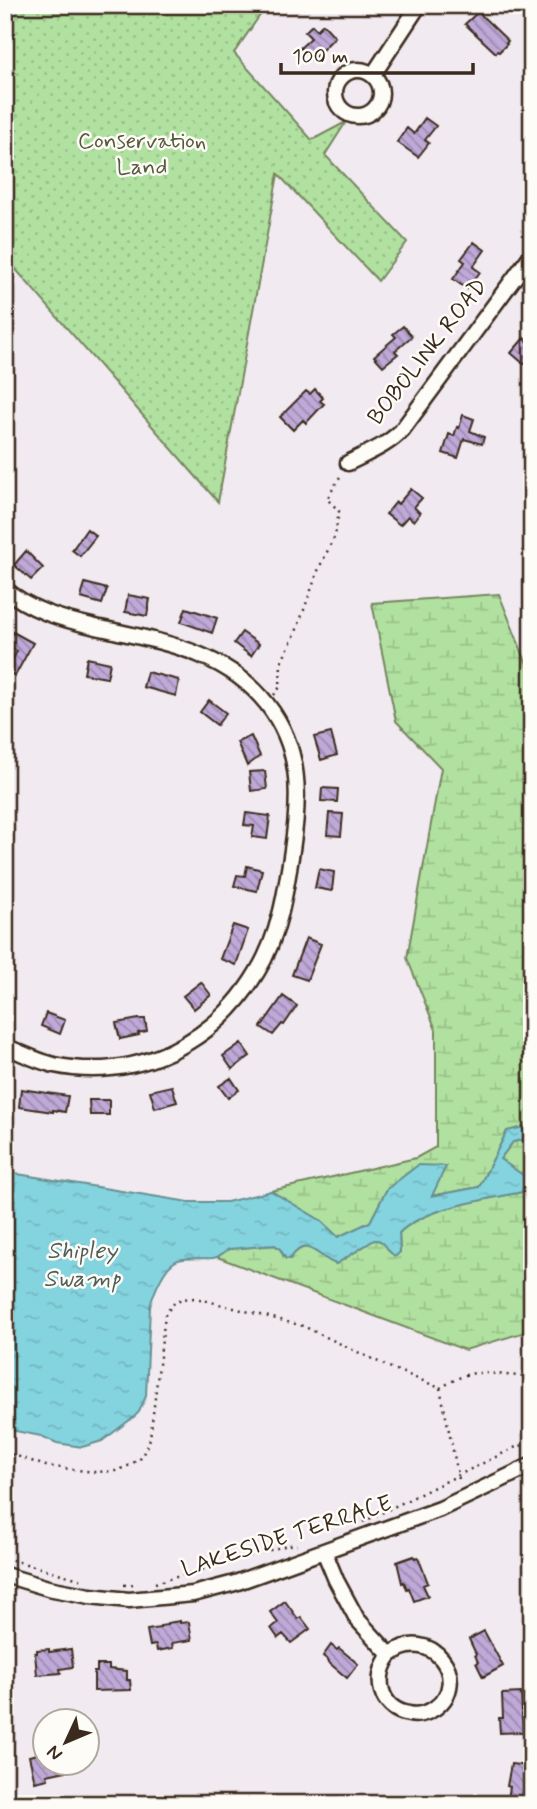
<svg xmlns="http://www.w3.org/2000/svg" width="537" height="1809" viewBox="0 0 537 1809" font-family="Mynerve,sans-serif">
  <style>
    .green { fill: url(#green-dots); stroke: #76865f; stroke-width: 2 }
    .wetland { fill: url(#wetland-marsh); stroke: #76865f; stroke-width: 2 }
    .water { fill: url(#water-ripples); stroke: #679092; stroke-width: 2 }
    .building { fill: url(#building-back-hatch); stroke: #3b2a1e; stroke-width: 2 }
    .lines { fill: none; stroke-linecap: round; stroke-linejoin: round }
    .street-casing { stroke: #3b2a1e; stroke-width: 19 }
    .path { stroke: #3b2a1e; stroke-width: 2.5; stroke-dasharray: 2 5; stroke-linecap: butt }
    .street { stroke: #fdfcf7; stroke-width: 14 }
    .labels { text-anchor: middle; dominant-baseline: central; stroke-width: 5; stroke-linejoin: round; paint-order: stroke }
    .park-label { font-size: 23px; fill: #58583e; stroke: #fdfcf7 }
    .street-label { font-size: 23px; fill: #3b2a1e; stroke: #fdfcf7 }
    .water-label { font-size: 24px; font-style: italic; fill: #515d58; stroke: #fdfcf7 }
  </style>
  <defs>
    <pattern id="green-dots" width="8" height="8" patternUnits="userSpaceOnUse" patternTransform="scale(1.75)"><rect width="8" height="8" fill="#b1e1a0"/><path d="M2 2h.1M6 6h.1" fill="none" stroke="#99c189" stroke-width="1.8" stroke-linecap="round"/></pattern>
    <pattern id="wetland-marsh" width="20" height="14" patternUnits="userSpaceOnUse" patternTransform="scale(1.75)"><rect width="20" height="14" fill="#b1e1a0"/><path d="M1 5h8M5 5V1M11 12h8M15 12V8" fill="none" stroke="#99c189"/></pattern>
    <pattern id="water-ripples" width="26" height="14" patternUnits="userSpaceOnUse" patternTransform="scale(1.75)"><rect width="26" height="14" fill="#84d4e0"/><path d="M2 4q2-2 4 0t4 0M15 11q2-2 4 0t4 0" fill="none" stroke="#73b6c0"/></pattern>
    <pattern id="building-back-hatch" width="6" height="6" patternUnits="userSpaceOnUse" patternTransform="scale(1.75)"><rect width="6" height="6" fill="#bfa9d8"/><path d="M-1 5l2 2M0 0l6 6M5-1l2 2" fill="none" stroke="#9c8aaf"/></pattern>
  </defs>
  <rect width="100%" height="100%" fill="#f1ebf1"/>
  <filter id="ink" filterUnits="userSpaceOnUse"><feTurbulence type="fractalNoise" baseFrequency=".0143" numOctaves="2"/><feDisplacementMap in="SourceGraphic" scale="14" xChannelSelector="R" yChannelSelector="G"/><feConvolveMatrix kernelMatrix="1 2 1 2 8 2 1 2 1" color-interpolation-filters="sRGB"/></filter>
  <g filter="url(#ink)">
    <!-- green -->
    <path class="green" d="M5,5H267L234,53L312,140L346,122L325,155L407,242L378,281L278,174L218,502L5,257Z"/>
    <!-- wetland -->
    <path class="wetland" d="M499,594L532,677V1125L507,1131L479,1187L431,1196L387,1189L370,1222L338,1237L320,1220L271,1191L416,1158L436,1147V1030L407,958L441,768L396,721L372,603Z
      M532,1138V1330L465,1350L217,1257L229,1249L275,1245L280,1249L284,1257L290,1259C307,1235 316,1255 336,1264L374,1240C383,1239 386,1247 391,1253L400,1252L399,1233C426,1207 485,1200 522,1192L500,1159L513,1142Z"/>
    <!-- water -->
    <path class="water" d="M532,1125V1138L513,1142L500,1159L527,1178L522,1192C486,1200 425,1207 399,1233L400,1252L396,1256C387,1254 387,1242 378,1240H374L336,1264C316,1257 307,1233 290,1259H286L280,1249L275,1245L229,1249L217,1257L213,1258C202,1259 189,1257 178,1260C165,1264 153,1294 150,1307L146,1396L139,1412L135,1416L102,1441L82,1447L57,1443L41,1436L5,1429V1172L189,1202H227L271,1191L320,1220L338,1237L370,1222L387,1189L418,1165L446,1166L432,1196L479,1187L507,1131Z"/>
    <!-- building -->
    <path class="building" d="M478,12L508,41L506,43L507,44L499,52L497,51L496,53L465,24Z
      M323,24L335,37L312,60L300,48L311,38L305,32L312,25L317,30Z
      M425,118L436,126L425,140L429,143L418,157L397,142L407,128L414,134Z
      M474,242L485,250L473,267L480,272L467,289L453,279L465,262L461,259Z
      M403,326L412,336L395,351L398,354L383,366L374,356L396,337L393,334Z
      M524,338L532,345V355L524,364L511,353Z
      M315,389L323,398L320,401L324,404L306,423L303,420L293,430L280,417L306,391L310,394Z
      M463,415L474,419L470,431L484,437L482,444L464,439L458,458L443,453L449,434L454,436L457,427L459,428Z
      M411,489L422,498L414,507L420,513L414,521L408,516L400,525L386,514L396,502L398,504Z
      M87,529L96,536L80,556L72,550Z
      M26,551L43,568L31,580L14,565Z
      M85,583L107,589L102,604L81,598Z
      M128,595L150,599L147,616L125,612Z
      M186,608L217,618L212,633L181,622Z
      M13,632L33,643L15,676L6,671L17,651L6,645Z
      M242,632L259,644L251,656L234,643Z
      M87,658L110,663L107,678L84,674Z
      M147,672L179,680L176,696L143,687Z
      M209,700L226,713L217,725L200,712Z
      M331,733L337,755L321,760L314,737Z
      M251,736L260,756L247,766L237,742Z
      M265,771L267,789L251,791L249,772Z
      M322,788L338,789L337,802L321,801Z
      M246,813L270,816L267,839L252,837L254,826L244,825Z
      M329,813L343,814L341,836L327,835Z
      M247,866L262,870L257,891L234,886L237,875L245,876Z
      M319,869L334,872L332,891L315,888Z
      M233,925L248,930L236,965L220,959Z
      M306,938L321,944L307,980L292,975Z
      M201,982L211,995L194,1009L183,996Z
      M283,996L297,1006L284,1025L282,1024L273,1035L261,1027Z
      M46,1013L65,1020L60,1034L41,1026Z
      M139,1019H145L147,1031L138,1033L139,1035L120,1039L116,1023Z
      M241,1043L250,1056L232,1069L223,1056Z
      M231,1078L239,1090L228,1098L219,1086Z
      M172,1086L177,1102L155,1108L150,1091Z
      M21,1089L68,1096L65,1112L53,1110V1112L19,1107Z
      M89,1100H109V1115H90Z
      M414,1556L415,1558L418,1557L428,1583L423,1585L428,1596L414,1601L409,1588L407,1589L404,1582L402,1583L397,1562Z
      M285,1601L298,1619L301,1617L310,1629L291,1643L283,1634L278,1638L271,1628L278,1623L270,1612Z
      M180,1621V1623L189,1622L192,1640L172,1643L173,1648L157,1651L156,1645L150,1646L147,1630L160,1628V1626L167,1625V1623Z
      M484,1631L503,1666L483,1677L476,1663L478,1662L475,1655L476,1654L469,1639Z
      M331,1645L337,1650L339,1648L358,1664L347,1678L328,1662L329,1661L323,1656Z
      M49,1649V1652L71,1649L73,1667L60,1669L61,1673L37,1675L35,1653H37V1650Z
      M97,1665H109V1669L127,1671V1680H130L131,1690L94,1691V1672H97Z
      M521,1693L523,1732L500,1733L499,1718H503L502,1694Z
      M42,1753V1755L46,1754V1763H79L80,1768L47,1775L48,1779L35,1782L29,1756Z
      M511,1764L529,1766L522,1801L508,1799L510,1787L507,1786Z"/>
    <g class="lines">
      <defs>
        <path id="street" d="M335 93a23 23 0 1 1 46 0a23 23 0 1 1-46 0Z
          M373,75L419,5
          M348,463C367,453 387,446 402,430L532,254
          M5,589C30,610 61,619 92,626C155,641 224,649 267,704C302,749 300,797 292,850C286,891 279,937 257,972C215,1043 136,1082 54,1065C37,1061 21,1053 5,1046
          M324,1551L336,1580L357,1619L390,1655C373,1676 379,1709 409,1714C418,1716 428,1713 435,1708C473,1680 430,1623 390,1655
          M5,1575L48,1588L90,1596L129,1600L193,1594L235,1583L440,1509L532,1465"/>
      </defs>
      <!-- street casing -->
      <use href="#street" class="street-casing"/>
      <!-- path -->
      <path class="path" d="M274,695L280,687L281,663L296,632L319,568L335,536L339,511L327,499L341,475
        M440,1388L460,1484
        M440,1388C451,1382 463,1374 476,1373C495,1372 513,1378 532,1375
        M5,1452L46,1466L94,1472L116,1471L128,1466L141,1458L150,1439L165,1315C176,1299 177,1299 196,1298L303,1326L389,1367L440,1388
        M363,1522L516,1447L532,1443
        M5,1558L83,1580
        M155,1583L288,1545H297
        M124,1585L138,1584"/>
      <!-- street -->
      <use href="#street" class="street"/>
    </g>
  </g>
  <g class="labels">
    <!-- park labels -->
    <g class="park-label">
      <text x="142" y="142">Conservation<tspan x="142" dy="26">Land</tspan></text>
    </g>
    <!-- street labels -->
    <g class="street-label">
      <text transform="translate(428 352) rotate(-52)">BOBOLINK ROAD</text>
      <text transform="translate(287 1537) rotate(-18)">LAKESIDE TERRACE</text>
    </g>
    <!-- water labels -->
    <g class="water-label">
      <text x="82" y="1251">Shipley<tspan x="82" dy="28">Swamp</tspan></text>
    </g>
  </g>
  <!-- margin -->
  <rect width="537" height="1809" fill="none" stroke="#fdfcf7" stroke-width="28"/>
  <rect x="14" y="14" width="509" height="1781" fill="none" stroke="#3b2a1e" stroke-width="2.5" filter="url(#ink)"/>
  <!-- north arrow -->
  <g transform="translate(66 1742) rotate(226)"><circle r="33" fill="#fdfcf7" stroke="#afa8a0" stroke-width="2"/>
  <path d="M0-5L12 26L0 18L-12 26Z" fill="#3b2a1e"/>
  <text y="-10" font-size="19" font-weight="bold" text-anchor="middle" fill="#3b2a1e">N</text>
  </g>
  <!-- scale -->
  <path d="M281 63v10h192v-10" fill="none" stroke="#3b2a1e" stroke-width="3.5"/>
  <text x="292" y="63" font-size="21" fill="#3b2a1e" stroke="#fdfcf7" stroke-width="5" paint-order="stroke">100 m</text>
</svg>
